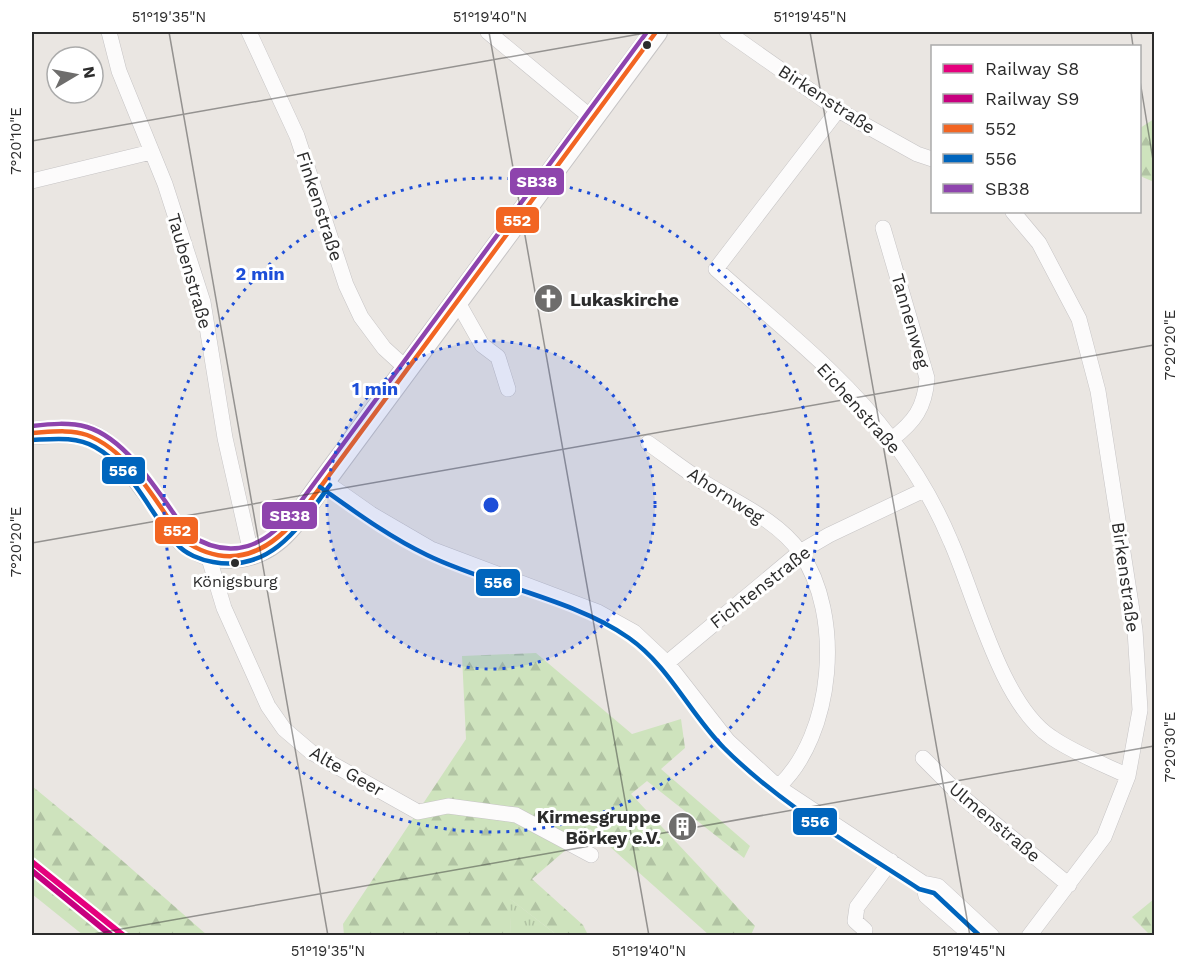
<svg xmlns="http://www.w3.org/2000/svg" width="1186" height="967" viewBox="0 0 1186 967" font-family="'Work Sans',sans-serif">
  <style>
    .grass { fill: url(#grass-tufts) }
    .forest { fill: url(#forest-firs) }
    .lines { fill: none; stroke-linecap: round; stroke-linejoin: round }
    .minor-casing { stroke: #c6c4c5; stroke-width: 16 }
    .secondary-casing { stroke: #c6c4c5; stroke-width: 24 }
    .minor { stroke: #fcfbfb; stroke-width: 15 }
    .secondary { stroke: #fcfbfb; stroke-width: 22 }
    .bus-1-casing { stroke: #fff; stroke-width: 9 }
    .bus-2-casing { stroke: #fff; stroke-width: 9 }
    .bus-3-casing { stroke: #fff; stroke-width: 9 }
    .bus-1 { stroke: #f26522; stroke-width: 4.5 }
    .bus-2 { stroke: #0065bd; stroke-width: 4.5 }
    .bus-3 { stroke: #8e44ad; stroke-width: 4.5 }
    .rail-1-casing { stroke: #fff; stroke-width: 10 }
    .rail-2-casing { stroke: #fff; stroke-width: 10 }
    .rail-1 { stroke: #e5007d; stroke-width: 6 }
    .rail-2 { stroke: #c7007f; stroke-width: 6 }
    .ticks { fill: none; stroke: #2c2c2c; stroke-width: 1.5; stroke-opacity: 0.45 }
    .ring { fill: none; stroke: #1d4ed8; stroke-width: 3; stroke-dasharray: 3 6 }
    .bus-dot { fill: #2c2c2c; stroke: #fff; stroke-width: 2 }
    .labels { text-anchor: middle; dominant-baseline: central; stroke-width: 6; stroke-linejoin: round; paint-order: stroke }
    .bus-label { font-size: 16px; fill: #2c2c2c; stroke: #fff }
    .street-label { font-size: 18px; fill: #2c2c2c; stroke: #fff }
    .poi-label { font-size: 18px; font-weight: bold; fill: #2c2c2c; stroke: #fff; text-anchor: start }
    .centre { fill: #1d4ed8; stroke: #fff; stroke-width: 3 }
    .ring-label { font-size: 18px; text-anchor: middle; font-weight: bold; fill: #1d4ed8; stroke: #fff; stroke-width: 6; stroke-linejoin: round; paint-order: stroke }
    .line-badge { stroke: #fff; stroke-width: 2 }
    .badge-label { font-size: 16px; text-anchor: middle; font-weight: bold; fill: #fff }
    .neatline { fill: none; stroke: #2c2c2c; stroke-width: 2 }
    .ticks-label { font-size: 15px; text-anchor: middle; fill: #2c2c2c }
  </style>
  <defs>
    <pattern id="grass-tufts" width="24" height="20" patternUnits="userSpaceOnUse" patternTransform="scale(1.5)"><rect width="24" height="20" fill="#cee3bd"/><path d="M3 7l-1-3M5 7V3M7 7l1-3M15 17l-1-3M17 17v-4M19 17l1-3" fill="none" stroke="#b1c3a3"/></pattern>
    <pattern id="forest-firs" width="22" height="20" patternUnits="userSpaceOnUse" patternTransform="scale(1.5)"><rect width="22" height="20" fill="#cee3bd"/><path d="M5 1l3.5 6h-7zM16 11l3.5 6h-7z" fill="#b1c3a3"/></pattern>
  </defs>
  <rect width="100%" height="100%" fill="#eae6e2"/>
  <!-- grass -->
  <path class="grass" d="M509,898L557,935H511Z"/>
  <!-- forest -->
  <path class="forest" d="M1154,119V182L1140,176V128Z
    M536,653L632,734L681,719L685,748L661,769L750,846L744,858L647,781L631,794L755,926L751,935H709L590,829L532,879L583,925L588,935H557L510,899L511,935H344L343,924L466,739L462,656Z
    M32,786L117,856L207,935H83L32,894Z
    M1154,899V935H1150L1132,917Z"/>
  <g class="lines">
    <defs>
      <path id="minor" d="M109,32L119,71L165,184L203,302L225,438L251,553
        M249,32L297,136L346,285L361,317L384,348L407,369
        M488,32L593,119
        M727,32L838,110L917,154L932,159
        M838,110L716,269C776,323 844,375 892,440C915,470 936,506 951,542C975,596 1001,704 1051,737C1074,753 1103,764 1128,776
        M32,181L151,152
        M1013,212L1039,243L1079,319L1098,391L1135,630L1140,710L1128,776L1104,837L1029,936
        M883,228L927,378C925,408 914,422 892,439
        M456,299L482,345L498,357L508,389
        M648,443C668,457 687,472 708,485C739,504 778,521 800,552C844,615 834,735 778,787
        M324,481L371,514L431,549L598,612L634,632L667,663L728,741L778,787L923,883L938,886L992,936
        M208,555L224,608L268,706L284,729L311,752L418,812L448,806L516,815L591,855
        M667,663L800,552L829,535L924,490
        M923,758L960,795L1069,885
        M923,883L926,896L972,936
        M865,930L855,921L857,907L891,861"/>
      <path id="secondary" d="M32,433C50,432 69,430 87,435C123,446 160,510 183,540C215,566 259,561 287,530C301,515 312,497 324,481L656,32"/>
    </defs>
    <!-- minor casing -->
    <use href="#minor" class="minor-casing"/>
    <!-- secondary casing -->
    <use href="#secondary" class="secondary-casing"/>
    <!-- minor -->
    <use href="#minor" class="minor"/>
    <!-- secondary -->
    <use href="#secondary" class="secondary"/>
    <defs>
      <path id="bus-1" d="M32,433C50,432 70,429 87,435C130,451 158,505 183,540C230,572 269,554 302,512L656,32"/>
      <path id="bus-2" d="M32,440C53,439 76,436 95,447C133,468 149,513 177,544C185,554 201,560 213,562C271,573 300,526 330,485
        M320,487C354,511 389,537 427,555C488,585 574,599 629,638C669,666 690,714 724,748C781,805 852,845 919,889L934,893L980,936"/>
      <path id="bus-3" d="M32,426C50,424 69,422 87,427C130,440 163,500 188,534C232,563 267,546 296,508L647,32"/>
    </defs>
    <!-- bus-1 casing -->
    <use href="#bus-1" class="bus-1-casing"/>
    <!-- bus-2 casing -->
    <use href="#bus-2" class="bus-2-casing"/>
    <!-- bus-3 casing -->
    <use href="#bus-3" class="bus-3-casing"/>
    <!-- bus-1 -->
    <use href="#bus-1" class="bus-1"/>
    <!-- bus-2 -->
    <use href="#bus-2" class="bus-2"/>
    <!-- bus-3 -->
    <use href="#bus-3" class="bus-3"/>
    <defs>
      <path id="rail-1" d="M32,862L124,936"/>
      <path id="rail-2" d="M32,871L112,936"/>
    </defs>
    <!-- rail-1 casing -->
    <use href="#rail-1" class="rail-1-casing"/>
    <!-- rail-2 casing -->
    <use href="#rail-2" class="rail-2-casing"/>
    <!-- rail-1 -->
    <use href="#rail-1" class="rail-1"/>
    <!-- rail-2 -->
    <use href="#rail-2" class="rail-2"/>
  </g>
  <!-- ticks -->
  <path class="ticks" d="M169,32L328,936M489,32L649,936M810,32L970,936M1131,32L1133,46M1140,81L1154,166M32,141L651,32M32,543L1154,345M82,936L1154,746"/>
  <!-- distance rings -->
  <circle cx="491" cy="505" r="164" fill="#1d4ed8" fill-opacity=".12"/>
  <g class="ring">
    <circle cx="491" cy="505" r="164"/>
    <circle cx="491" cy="505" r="327"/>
  </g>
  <!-- icons -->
  <defs>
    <symbol id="church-disc" viewBox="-11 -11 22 22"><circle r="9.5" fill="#6e6d6c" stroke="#fff"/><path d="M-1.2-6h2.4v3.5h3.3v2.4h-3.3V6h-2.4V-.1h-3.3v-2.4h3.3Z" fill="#fff"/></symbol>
    <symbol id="building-disc" viewBox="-11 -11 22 22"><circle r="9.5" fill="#6e6d6c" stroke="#fff"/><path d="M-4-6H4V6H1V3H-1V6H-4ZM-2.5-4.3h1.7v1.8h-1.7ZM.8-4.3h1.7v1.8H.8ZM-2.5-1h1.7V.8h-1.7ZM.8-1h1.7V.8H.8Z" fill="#fff"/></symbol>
  </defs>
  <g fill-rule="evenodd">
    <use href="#church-disc" x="532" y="282" width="33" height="33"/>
    <use href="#building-disc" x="666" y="810" width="33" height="33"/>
  </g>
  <!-- markers -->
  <g class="bus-dot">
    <circle cx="647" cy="45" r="5"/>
    <circle cx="235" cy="563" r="5"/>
  </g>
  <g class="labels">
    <!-- bus labels -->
    <g class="bus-label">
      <text x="235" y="581">Königsburg</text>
    </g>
    <!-- street labels -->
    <g class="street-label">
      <text transform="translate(827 99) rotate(33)">Birkenstraße</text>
      <text transform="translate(320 206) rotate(72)">Finkenstraße</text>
      <text transform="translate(190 271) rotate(74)">Taubenstraße</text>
      <text transform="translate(911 321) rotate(74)">Tannenweg</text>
      <text transform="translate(859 408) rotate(48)">Eichenstraße</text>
      <text transform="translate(726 495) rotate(33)">Ahornweg</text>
      <text transform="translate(1126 577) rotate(82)">Birkenstraße</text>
      <text transform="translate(760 587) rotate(-38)">Fichtenstraße</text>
      <text transform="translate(347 771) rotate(30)">Alte Geer</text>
      <text transform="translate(995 822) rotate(40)">Ulmenstraße</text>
    </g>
    <!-- poi labels -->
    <g class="poi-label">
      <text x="570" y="299">Lukaskirche</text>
      <text x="661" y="816" text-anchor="end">Kirmesgruppe<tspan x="661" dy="21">Börkey e.V.</tspan></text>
    </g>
  </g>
  <circle cx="491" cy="505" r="9" class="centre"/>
  <g class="ring-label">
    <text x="260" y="280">2 min</text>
    <text x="375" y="395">1 min</text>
  </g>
  <g class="line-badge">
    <rect x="509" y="167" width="56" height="29" rx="6" fill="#8e44ad"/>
    <rect x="495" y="206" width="45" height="28" rx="6" fill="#f26522"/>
    <rect x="101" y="456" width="45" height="29" rx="6" fill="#0065bd"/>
    <rect x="261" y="501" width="57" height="29" rx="6" fill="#8e44ad"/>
    <rect x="154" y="516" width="45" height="29" rx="6" fill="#f26522"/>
    <rect x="475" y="568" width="46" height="29" rx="6" fill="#0065bd"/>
    <rect x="792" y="807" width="46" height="29" rx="6" fill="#0065bd"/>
  </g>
  <g class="badge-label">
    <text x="537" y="187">SB38</text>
    <text x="517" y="226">552</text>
    <text x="123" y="476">556</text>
    <text x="290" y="521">SB38</text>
    <text x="177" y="536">552</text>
    <text x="498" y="588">556</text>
    <text x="815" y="827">556</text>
  </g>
  <!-- border -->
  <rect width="1186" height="967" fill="none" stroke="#ffffff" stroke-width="66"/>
  <!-- legend -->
  <rect x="931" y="45" width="210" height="168" fill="#ffffff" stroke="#ababab" stroke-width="1.5"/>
  <rect x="943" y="64" width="30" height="9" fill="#e5007d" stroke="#ababab" stroke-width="1.5"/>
  <text x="985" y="75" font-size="18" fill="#2c2c2c">Railway S8</text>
  <rect x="943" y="94" width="30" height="9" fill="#c7007f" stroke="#ababab" stroke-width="1.5"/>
  <text x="985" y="105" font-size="18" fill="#2c2c2c">Railway S9</text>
  <rect x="943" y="124" width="30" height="9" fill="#f26522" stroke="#ababab" stroke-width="1.5"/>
  <text x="985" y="135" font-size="18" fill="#2c2c2c">552</text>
  <rect x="943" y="154" width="30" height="9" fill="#0065bd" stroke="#ababab" stroke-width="1.5"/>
  <text x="985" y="165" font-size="18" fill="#2c2c2c">556</text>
  <rect x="943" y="184" width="30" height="9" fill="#8e44ad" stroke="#ababab" stroke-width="1.5"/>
  <text x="985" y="195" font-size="18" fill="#2c2c2c">SB38</text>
  <!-- north arrow -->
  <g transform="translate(75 75) rotate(80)"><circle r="28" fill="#ffffff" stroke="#ababab" stroke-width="1.5"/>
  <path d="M0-4.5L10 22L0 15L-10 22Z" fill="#6e6d6c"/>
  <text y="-9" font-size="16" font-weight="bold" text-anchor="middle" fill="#2c2c2c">N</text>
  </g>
  <rect x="33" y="33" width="1120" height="901" class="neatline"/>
  <g class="ticks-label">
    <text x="169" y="22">51°19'35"N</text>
    <text x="490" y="22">51°19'40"N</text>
    <text x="810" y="22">51°19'45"N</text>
    <text transform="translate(16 141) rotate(-90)" y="5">7°20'10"E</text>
    <text transform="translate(1170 345) rotate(-90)" y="5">7°20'20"E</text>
    <text transform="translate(16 542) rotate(-90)" y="5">7°20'20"E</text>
    <text transform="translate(1170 747) rotate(-90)" y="5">7°20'30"E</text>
    <text x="328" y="956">51°19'35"N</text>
    <text x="649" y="956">51°19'40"N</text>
    <text x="969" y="956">51°19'45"N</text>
  </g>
</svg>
